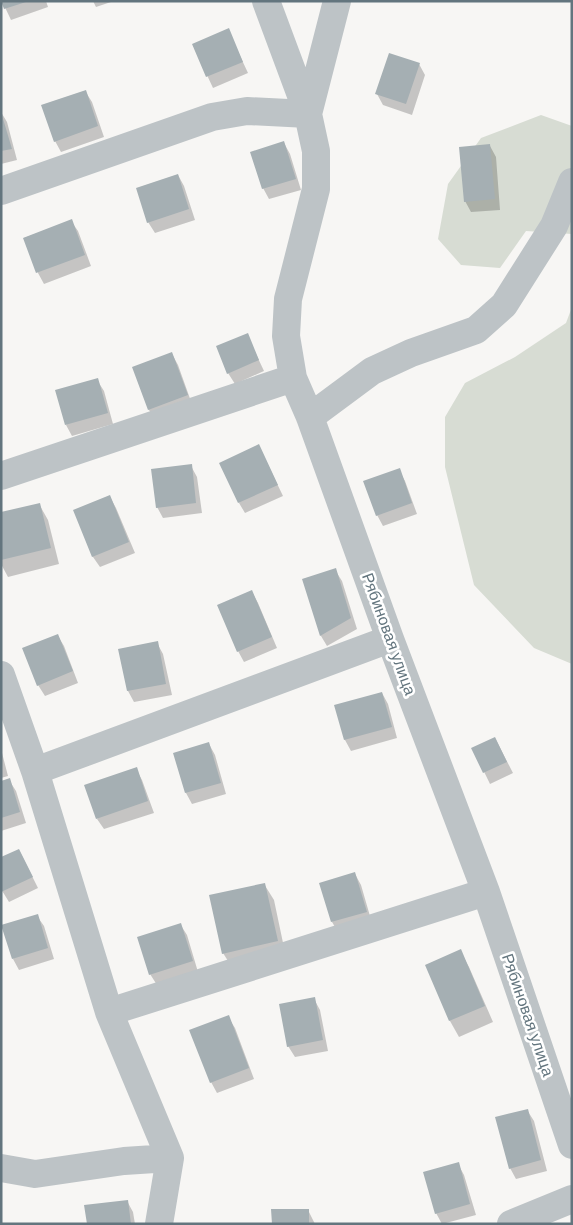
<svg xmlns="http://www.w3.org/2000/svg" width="573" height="1225" viewBox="0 0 573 1225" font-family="'DM Sans',sans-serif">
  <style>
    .green { fill: #d7dcd3 }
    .shadow { fill: #0003 }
    .building { fill: #a5afb3 }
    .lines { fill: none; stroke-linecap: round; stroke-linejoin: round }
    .minor { stroke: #bdc3c6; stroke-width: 28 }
    .labels { text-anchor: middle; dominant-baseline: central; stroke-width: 5; stroke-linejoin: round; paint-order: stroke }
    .street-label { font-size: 16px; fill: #63757e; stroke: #fff }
  </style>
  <rect width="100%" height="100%" fill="#f7f6f4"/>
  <!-- green -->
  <path class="green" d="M541,115L572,126V234L526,231L500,268L461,265L438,239L448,184L481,138Z
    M572,307V664L534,648L474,585L445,467V417L465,383L515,357L566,323Z"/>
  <!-- shadow -->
  <path class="shadow" d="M2,1H46L48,7L11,20Z
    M93,1H114L96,7Z
    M228,30L248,73L213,88L193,45Z
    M419,64L425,75L412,115L383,105L377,94Z
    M85,91L92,102L104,137L61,152L55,141Z
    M1,112L7,122L17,160L1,164Z
    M284,143L290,154L301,190L269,199L263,188Z
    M490,146L496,157L500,210L471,212L465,201Z
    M178,175L184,186L195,220L155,233L148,222Z
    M71,221L78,231L91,266L44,284L38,273L24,238Z
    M247,335L264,371L235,384L228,373Z
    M172,354L178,365L193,407L156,421L149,410L134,368Z
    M97,380L104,391L113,424L72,436L66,425Z
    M259,446L283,496L245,513L239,503Z
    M191,466L197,477L202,513L163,518L157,507Z
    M399,470L405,481L417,514L383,526L377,515Z
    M110,497L116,508L135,553L100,567L93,557L75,511Z
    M39,504L48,520L59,564L8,577L1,564V514Z
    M335,570L342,581L357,629L327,646L321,636L304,579Z
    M252,592L258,603L277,648L244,662L238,651Z
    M58,636L64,646L78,683L45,696L38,685Z
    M157,643L163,654L172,695L134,702L128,691L119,650Z
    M382,693L388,704L397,738L351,751L345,740L336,706Z
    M495,738L513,773L490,784L473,749Z
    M209,744L215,755L226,794L192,804L186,793L175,754Z
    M1,749L8,776L1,778Z
    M136,769L142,780L154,813L104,829L97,819Z
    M9,780L16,791L26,823L1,831V782Z
    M19,850L38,888L9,902L1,889Z
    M355,874L361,885L372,923L338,932L332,922Z
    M264,884L274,900L286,957L233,969L223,953Z
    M37,916L44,926L54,959L19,970L13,959Z
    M180,924L187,935L198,972L157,985L150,974Z
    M460,951L469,967L493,1022L459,1037L450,1021L426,965Z
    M314,999L320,1010L328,1051L295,1057L288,1046Z
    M228,1017L235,1028L254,1079L217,1093L211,1082Z
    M527,1110L534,1121L547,1171L516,1179L510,1168Z
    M458,1164L464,1175L476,1215L442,1224L436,1213Z
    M127,1201L133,1212L135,1224H88Z
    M308,1210L315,1224H273Z"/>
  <!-- building -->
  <path class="building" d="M1,1H26V2L4,9Z
    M229,28L243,62L206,77L192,44Z
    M389,53L420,63L406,104L375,94Z
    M86,90L98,126L54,142L41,105Z
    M1,112L12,149L1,151Z
    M284,141L296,179L262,189L250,152Z
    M490,144L495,199L464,202L459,147Z
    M178,174L189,209L147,223L136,188Z
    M72,219L85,255L36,273L23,238Z
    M248,333L259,360L227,374L216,346Z
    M172,352L188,395L148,410L132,367Z
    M98,378L108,413L65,425L55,390Z
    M259,444L278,485L238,503L219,463Z
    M192,464L196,503L156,508L151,469Z
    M400,468L412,503L376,516L363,481Z
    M110,495L129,542L92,557L73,510Z
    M40,503L51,548L1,560V512Z
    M336,568L351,618L320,636L302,579Z
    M252,590L272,637L237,652L217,605Z
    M58,634L73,671L37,686L22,648Z
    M158,641L166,684L127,691L118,649Z
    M382,692L392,727L344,740L334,705Z
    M495,737L507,762L483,773L471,748Z
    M209,742L221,783L185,793L173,753Z
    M137,767L148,801L96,819L84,785Z
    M10,778L20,812L1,818V781Z
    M19,849L33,877L1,892V857Z
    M355,872L367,912L331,922L319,883Z
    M265,883L278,941L222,954L209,895Z
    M38,914L48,948L12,959L1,925Z
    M181,923L193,961L149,975L137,937Z
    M461,949L485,1006L449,1021L425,965Z
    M315,997L323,1040L287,1047L279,1004Z
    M229,1015L249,1068L210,1083L189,1030Z
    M528,1109L541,1160L509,1169L495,1117Z
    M459,1162L470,1204L435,1214L423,1172Z
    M128,1200L131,1224H87L84,1205Z
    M271,1209H309V1224H272Z"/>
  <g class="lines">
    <!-- minor -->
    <path class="minor" d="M337,1L308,114L316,151V189L288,299L286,336L293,378L310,417L390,639L486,892L572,1145
      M1,191L212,117L247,111L308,114L266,1
      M310,417L372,371L411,353L476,330L504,305L554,226L572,182
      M1,476L293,378
      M1,675L35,771L109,1012L170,1158L159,1224
      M35,771L390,639
      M109,1012L486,892
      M1,1168L35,1174L124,1161L170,1158
      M511,1224L572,1199"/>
  </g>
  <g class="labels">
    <!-- street labels -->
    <g class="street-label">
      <text transform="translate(389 634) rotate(70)">Рябиновая улица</text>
      <text transform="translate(528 1015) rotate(71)">Рябиновая улица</text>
    </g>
  </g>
  <!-- border -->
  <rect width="573" height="1225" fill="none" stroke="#63757e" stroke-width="5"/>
</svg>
